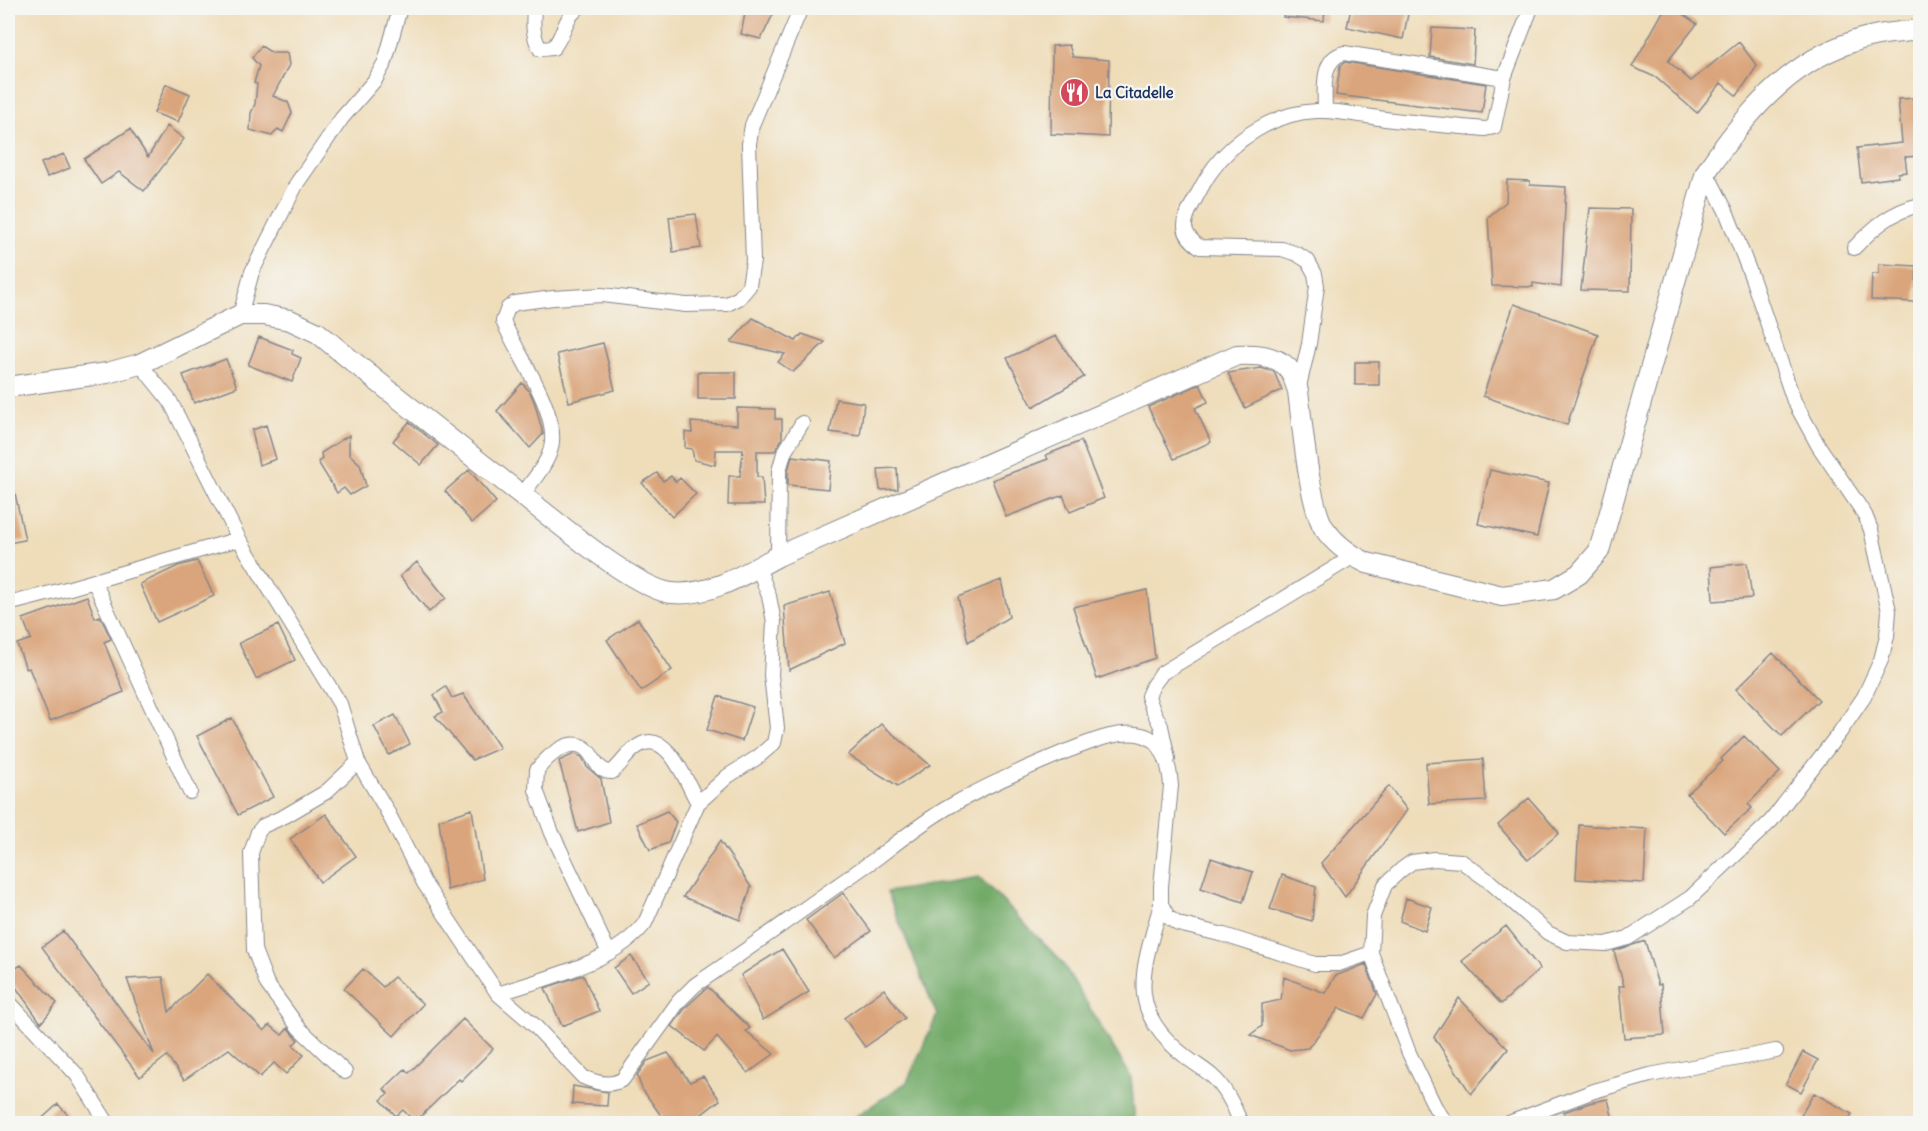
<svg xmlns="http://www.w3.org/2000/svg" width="1928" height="1131" viewBox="0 0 1928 1131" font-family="Delius,sans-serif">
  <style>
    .forest { fill: #72aa68; stroke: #466c63; stroke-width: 1.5 }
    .building { fill: #daa57c }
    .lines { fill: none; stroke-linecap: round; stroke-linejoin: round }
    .street-casing { stroke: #85868c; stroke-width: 16 }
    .secondary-casing { stroke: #85868c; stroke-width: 22 }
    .street { stroke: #fff; stroke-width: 14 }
    .secondary { stroke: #fff; stroke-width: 20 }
    .labels { text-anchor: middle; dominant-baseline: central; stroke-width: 4.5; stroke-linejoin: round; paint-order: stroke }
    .poi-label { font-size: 15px; font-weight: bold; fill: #1b2f5e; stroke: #f6f6f2; text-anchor: start }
  </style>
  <rect width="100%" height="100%" fill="#f6f6f2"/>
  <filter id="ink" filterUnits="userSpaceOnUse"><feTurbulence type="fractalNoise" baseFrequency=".0167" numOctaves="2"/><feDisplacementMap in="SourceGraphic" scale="12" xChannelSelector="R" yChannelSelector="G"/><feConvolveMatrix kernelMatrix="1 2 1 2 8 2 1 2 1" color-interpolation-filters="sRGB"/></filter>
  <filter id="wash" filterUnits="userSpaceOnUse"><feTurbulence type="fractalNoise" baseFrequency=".008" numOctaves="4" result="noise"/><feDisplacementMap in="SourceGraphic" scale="24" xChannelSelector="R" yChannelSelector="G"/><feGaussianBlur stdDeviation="1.35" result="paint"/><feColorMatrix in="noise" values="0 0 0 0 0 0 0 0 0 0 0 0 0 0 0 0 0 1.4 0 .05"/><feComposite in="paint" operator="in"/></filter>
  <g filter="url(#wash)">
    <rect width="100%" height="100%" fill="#efddba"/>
    <!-- forest -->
    <path class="forest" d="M979,877L1062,962L1131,1077L1135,1123H846L907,1082L937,1015L887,892Z"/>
    <g id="blocks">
      <!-- building -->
      <path class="building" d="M746,8H776L761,39L741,34Z
        M1284,8H1325L1324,21L1283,17Z
        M1351,8H1401L1409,9L1403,39L1347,27Z
        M1665,8H1674L1697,24L1668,61L1691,81L1739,42L1757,66L1737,96L1721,83L1697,113L1655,77L1632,67Z
        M1432,28L1475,30L1473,64L1430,57Z
        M1069,45L1073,57L1109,60L1108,137L1051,134L1052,46Z
        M261,46L272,53H287L289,65L273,96L288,102L292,113L283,132L278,129L272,136L250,130L251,113L255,104L257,84L254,83L259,66L252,58Z
        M1345,62L1486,84L1482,113L1336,95L1340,66Z
        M166,84L190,94L178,122L154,113Z
        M1919,98L1920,156L1905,157L1907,172L1898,173V177L1861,182L1857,148L1902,143L1898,99Z
        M167,126L184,139L144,191L119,172L101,184L84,159L130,129L148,157Z
        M64,154L70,168L47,177L41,163Z
        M1507,180L1530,181V185L1566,187L1561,287L1533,283V287L1492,286L1488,217L1506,202Z
        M1590,208L1631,209L1630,291L1581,290Z
        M696,214L701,248L673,252L669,217Z
        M1879,264L1917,266L1915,302L1871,300L1872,274H1879Z
        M1514,304L1598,334L1567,425L1483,396Z
        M753,318L796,341L802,334L825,342L793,372L778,362L785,354L731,342Z
        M1056,336L1084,377L1033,407L1007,358Z
        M259,337L293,350L292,354L301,358L292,382L248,365Z
        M603,343L615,390L569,402L557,354Z
        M226,359L237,387L194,403L183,375Z
        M1355,362H1379V385H1355Z
        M1261,368L1274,372L1282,390L1245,408L1228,373Z
        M698,372H736V399H698Z
        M522,383L530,392L535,404L543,434L530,448L497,411Z
        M1200,384L1208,402L1195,408L1211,442L1174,459L1148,407Z
        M836,399L864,403L860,436L830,432Z
        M737,408L775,409V419H782V439L775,451H757V477H762L764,505H728L729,476H740L743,450H716L715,465L694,460L692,449L685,448V432L692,433L691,422L737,425Z
        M409,422L438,445L421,465L393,441Z
        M266,425L276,459L259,465L252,430Z
        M349,435V454L360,464L366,486L350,495L344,488L337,493L318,462L322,459L321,453Z
        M1081,441L1104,498L1070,512L1063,495L1006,517L992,480L1048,459L1046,455Z
        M792,456L831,461L828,489L788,485V471Z
        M897,468L898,489L880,490L878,469Z
        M469,470L496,502L472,523L445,491Z
        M1490,470L1549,483L1537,537L1478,524Z
        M657,473L663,481L671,476L676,482L680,478L696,494L672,517L642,483Z
        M13,484L25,540L8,543V485Z
        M197,561L214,596L157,622L140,584L178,566Z
        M417,562L446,598L429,612L400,576Z
        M1747,563L1752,598L1713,601L1711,567Z
        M1001,580L1009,617L968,642L958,597Z
        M1147,590L1155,658L1097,679L1073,607Z
        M830,592L845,643L789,670L784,606Z
        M87,596L95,618L100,616L111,639L104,642L124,692L50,721L29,668L26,669L17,644L31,639L23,619Z
        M638,619L672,670L641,691L607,640Z
        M278,625L295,660L256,679L239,643Z
        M1773,653L1819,700L1782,736L1736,689Z
        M446,687L452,698L463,694L500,748L472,760L435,716L443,712L434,695Z
        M718,696L753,707L742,741L707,730Z
        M395,715L410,744L389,755L374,726Z
        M232,718L273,797L238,815L197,736Z
        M881,724L930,765L898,786L848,755Z
        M1744,736L1780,772L1748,804L1752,808L1724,833L1687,794L1723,761L1721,759Z
        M574,754L582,757L587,767L601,779L609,822L578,832L559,761Z
        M1483,759L1486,801L1429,804L1426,763Z
        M1389,786L1407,810L1345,897L1321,863Z
        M1529,798L1559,833L1528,860L1498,825Z
        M472,809L483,879L447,890L439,820Z
        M667,811L676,822L668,843L650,850L637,824Z
        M326,814L356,856L320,882L290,839Z
        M1579,825L1647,829L1644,883L1576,879Z
        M720,841L751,887L740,920L683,897Z
        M1211,858L1253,872L1243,902L1201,888Z
        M1282,875L1316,887L1312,921L1270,909Z
        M843,893L871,931L834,958L806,920Z
        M1406,898L1432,907L1425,931L1400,921Z
        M1506,926L1540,969L1501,1004L1462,961Z
        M63,931L154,1054L127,979L163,977L169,1012L207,974L264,1031L270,1025L282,1035L288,1028L298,1040L293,1045L304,1055L286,1074L274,1063L260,1077L229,1049L184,1080L167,1056L140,1077L42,947Z
        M1645,941L1658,985L1661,984L1665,1035L1624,1038L1619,986H1624L1614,951Z
        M782,949L809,992L763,1020L741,975Z
        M631,956L649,981L631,993L614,968Z
        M1366,964L1377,994L1364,1018L1339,1008L1308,1048L1290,1050L1250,1035L1262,1026V1004L1281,1000L1284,977L1325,993L1335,976Z
        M21,965L57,1003L41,1023L8,976V973Z
        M363,969L383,987L394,977L423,1004L394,1036L344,989Z
        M583,975L599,1011L562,1026L545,988Z
        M708,987L750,1028L746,1031L774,1054L748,1073L717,1037L704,1051L672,1026L686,1007Z
        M884,989L905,1018L865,1047L844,1018Z
        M1459,998L1508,1049L1471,1094L1434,1037Z
        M463,1019L493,1049L461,1081L459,1079L415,1122L403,1110L396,1116L381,1100L388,1094L384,1089L405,1069L409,1073Z
        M1803,1052L1818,1060L1801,1092L1786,1084Z
        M668,1053L690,1082L703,1076L720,1100L689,1124H667L642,1089L637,1075L647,1061Z
        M573,1086L608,1092L607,1106L572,1104Z
        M1814,1093L1852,1114L1846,1124H1815L1801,1115Z
        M1608,1099L1614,1124H1567L1564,1112L1589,1103Z
        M58,1104L76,1124H36Z"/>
    </g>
  </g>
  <g filter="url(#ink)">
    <use href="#blocks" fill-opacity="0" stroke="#85868c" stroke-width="1.5"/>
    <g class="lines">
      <defs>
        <path id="street" d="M534,8C533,23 532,35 540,49L553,48C565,34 563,20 578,8
          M1504,78L1531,8
          M1854,248C1873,228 1892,211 1920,205
          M240,315L252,272L297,183L342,118L375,80L385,62L400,8
          M140,364L170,401L239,539L340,704L358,762L386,809L424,883L498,994L533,1024L583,1077C596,1083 611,1087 623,1079L679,1001L695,985C755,945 814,901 874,860C899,841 925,820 952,805C989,784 1028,767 1067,751C1089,743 1118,729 1142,735C1164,740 1170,768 1171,786L1161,886V904L1168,917L1178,924L1224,935L1315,964H1339L1371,953
          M1298,391L1309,344L1317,286L1315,274L1308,261L1297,254L1282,249L1200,247C1181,234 1182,223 1192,205C1198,194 1203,183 1210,173C1233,139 1276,112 1317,111C1339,110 1363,116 1385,119C1418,123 1452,126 1485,129L1494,127L1504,78L1344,53C1320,59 1325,91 1325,111
          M522,495C532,481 547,465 551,448C560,412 517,354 503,321L508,308L515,303L553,298L602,295L686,305L727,304L739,298L749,286L753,261L749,144L752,125L801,8
          M778,556L779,471L784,453L802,423
          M94,581L190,792
          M8,604L70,588L239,539
          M1168,759L1161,726L1152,708L1148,696L1153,685L1162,673L1354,556
          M1161,904C1143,970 1124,1009 1186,1057C1195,1064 1204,1069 1212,1076C1226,1088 1235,1108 1241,1124
          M609,953L552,833L536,790L537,770C547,757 572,733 588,751C596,760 598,772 612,772C622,764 629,750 640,745C668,729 687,784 698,803
          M498,994C544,978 615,963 645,923L698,803L728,776L758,757L774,743L777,728L771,675L774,622L769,596L758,567
          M8,1001L77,1075L108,1124
          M345,1072L299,1028L267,984L254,950L251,853L258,832L263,826L285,816L326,792L358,762
          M1447,1124L1435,1107L1409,1053L1371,953L1373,916L1385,885L1401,870L1412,862L1434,859L1461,861L1489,881L1548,933L1567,942L1606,944L1628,938L1690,898L1771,821L1840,732L1864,697L1881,660L1887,636L1889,611L1871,530L1865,515L1818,445L1794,401L1752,278L1726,211L1706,172
          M1506,1124L1594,1091L1650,1075L1776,1051"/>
        <path id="secondary" d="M8,387L107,373L140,364L240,315H264L290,320L318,333C388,391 460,447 532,503C562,526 638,590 672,593C709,597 747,573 778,556L1237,355C1253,354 1276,355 1288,368C1293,374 1295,383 1298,391C1302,422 1309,504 1324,528C1335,544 1350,555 1367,563L1502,596L1554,589L1579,574L1599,551L1706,172C1743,117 1788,63 1852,42C1874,34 1898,32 1920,30"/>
      </defs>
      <!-- street casing -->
      <use href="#street" class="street-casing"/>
      <!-- secondary casing -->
      <use href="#secondary" class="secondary-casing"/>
      <!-- street -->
      <use href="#street" class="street"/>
      <!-- secondary -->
      <use href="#secondary" class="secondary"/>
    </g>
  </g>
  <!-- icons -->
  <defs>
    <symbol id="restaurant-disc" viewBox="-11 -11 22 22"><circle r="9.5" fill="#d1495b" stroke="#f6f6f2"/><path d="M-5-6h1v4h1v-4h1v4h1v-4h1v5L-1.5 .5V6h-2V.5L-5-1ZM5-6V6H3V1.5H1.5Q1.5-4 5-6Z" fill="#fff"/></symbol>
  </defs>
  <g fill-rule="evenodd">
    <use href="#restaurant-disc" x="1058" y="76" width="33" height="33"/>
  </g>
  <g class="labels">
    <!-- poi labels -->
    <g class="poi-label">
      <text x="1095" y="92">La Citadelle</text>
    </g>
  </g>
  <!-- margin -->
  <rect width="1928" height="1131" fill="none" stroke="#f6f6f2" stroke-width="30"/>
</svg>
